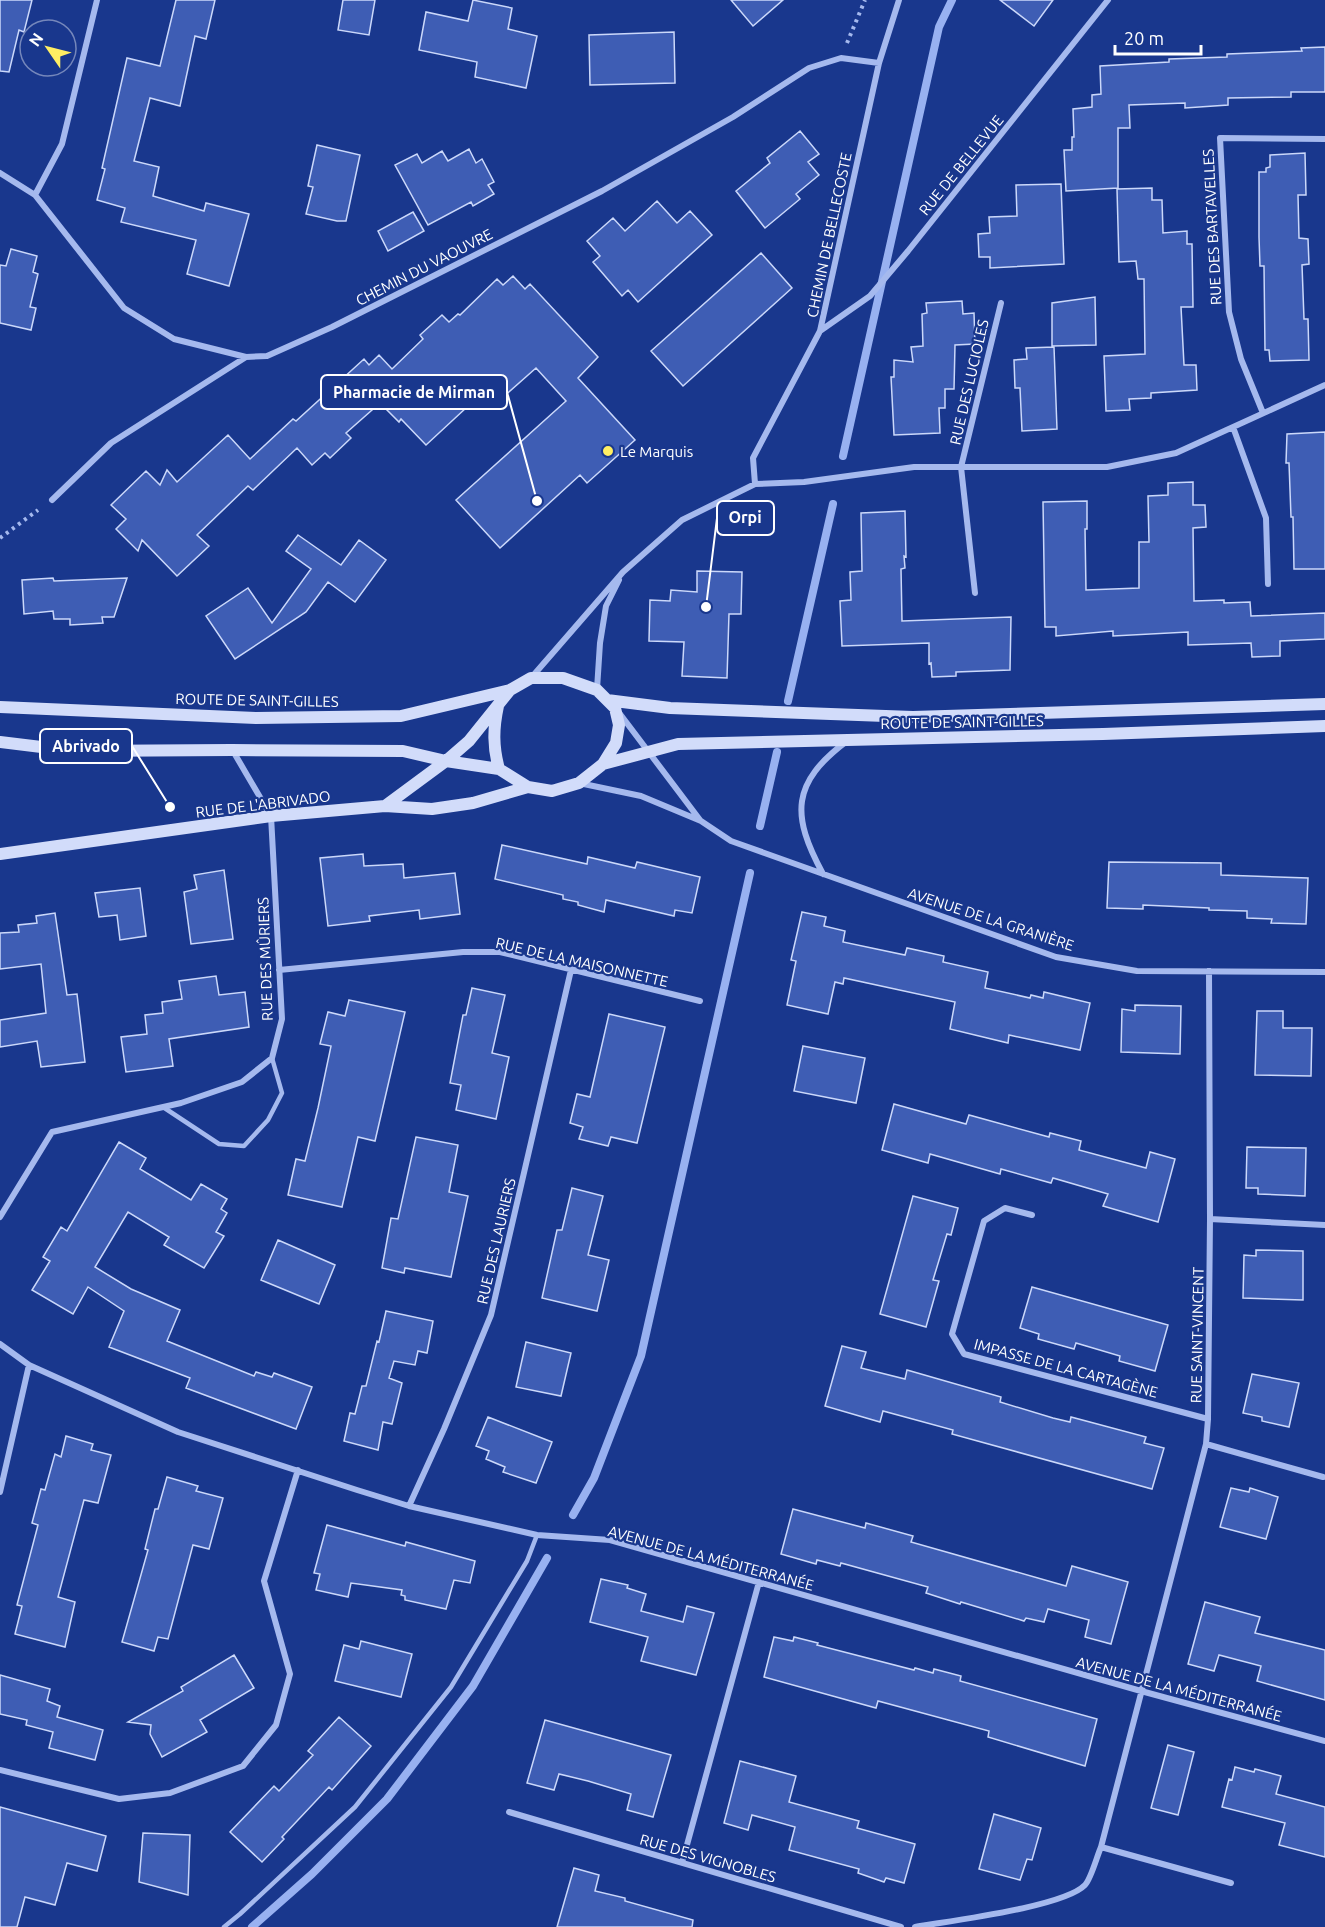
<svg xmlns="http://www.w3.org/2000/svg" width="1325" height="1927" viewBox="0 0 1325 1927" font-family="Ubuntu,sans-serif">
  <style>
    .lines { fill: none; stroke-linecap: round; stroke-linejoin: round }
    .stream { stroke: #98b1f1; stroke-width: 8 }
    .building { fill: #3e5db4; stroke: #cbd8fa; stroke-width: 1.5 }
    .path { stroke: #a5b9ee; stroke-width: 4; stroke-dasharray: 3 4.5; stroke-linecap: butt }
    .lane { stroke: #a5b9ee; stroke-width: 4.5 }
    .street { stroke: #a5b9ee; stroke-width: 6 }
    .secondary { stroke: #d2dcfa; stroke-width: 12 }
    .poi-dot { fill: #ffee63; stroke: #19378d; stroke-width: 2 }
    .labels { text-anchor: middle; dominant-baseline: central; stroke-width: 4.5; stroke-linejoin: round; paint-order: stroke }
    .street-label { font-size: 15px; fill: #fff; stroke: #19378d }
    .poi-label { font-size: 15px; fill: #fff; stroke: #19378d; text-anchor: start }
    .leader { fill: none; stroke: #fff; stroke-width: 2 }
    .callout-dot { fill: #fff; stroke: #19378d; stroke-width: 2 }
    .callout { fill: #19378d; stroke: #fff; stroke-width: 2 }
    .callout-label { font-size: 16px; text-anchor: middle; font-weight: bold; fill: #fff }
  </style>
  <rect width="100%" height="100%" fill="#19378d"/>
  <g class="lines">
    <!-- stream -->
    <path class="stream" d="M843,456L939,27L952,0
      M788,701L833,504
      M760,826L777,752
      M573,1515L594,1478L641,1356L750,873
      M252,1927L312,1874L387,1799L473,1686L547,1558"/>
  </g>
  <!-- building -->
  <path class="building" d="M0,0H32L24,32L19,30L9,72L0,71Z
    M176,0H215L206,39L195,36L180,106L150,98L134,161L159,167L153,196L204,211L206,203L249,214L229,286L187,274L196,240L121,222L125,208L97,200L105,169L102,168L127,58L160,66Z
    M343,0H375L369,35L338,30Z
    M473,0L512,8L508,29L537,36L526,88L475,77L477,62L419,50L426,12L468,21Z
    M731,0H783L753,26Z
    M1000,0H1053L1034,26Z
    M674,32L675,83L590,85L589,35Z
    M1325,47V92H1291V97L1228,98V105L1185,108V103L1129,105L1130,128H1118V188L1066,191L1064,150H1072V137H1074L1073,109L1092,107V95L1101,94L1100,66L1169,62V59L1227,57V54L1302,51L1301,48Z
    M800,131L819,154L808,162L819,175L796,194L800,199L765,228L736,191L770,163L767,158Z
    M317,145L360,155L346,221H337L306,214L313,187L308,186Z
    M469,149L476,163L482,159L494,182L488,185L494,194L473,206L471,202L428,225L395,165L417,154L422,163L442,151L448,161Z
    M1305,153L1306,195H1298L1299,238L1308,239L1309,264L1302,265L1304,319H1308L1309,360L1270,361L1269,350H1265L1264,266H1260L1259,237V172H1266V168L1270,167V155Z
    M1061,184L1064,264L990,268V257H979L978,234L990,233L989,217L1017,216L1016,185Z
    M1152,188V200H1162L1163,233L1187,231V244H1192L1193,307H1181L1184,365H1196L1197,390L1151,393V398L1129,399L1130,410L1106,411L1104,356L1145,354L1144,279H1138L1136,261L1119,262L1117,189Z
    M657,201L677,223L690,211L712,235L638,302L628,290L622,296L593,262L600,256L587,241L613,218L625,231Z
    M413,212L424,231L388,251L378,231Z
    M11,249L37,256L33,272L38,274L30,307L36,308L31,330L0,323V265L6,266Z
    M761,253L792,288L683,386L651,351Z
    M513,276L525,289L530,284L598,357L578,378L635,440L587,483L580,475L500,548L456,500L566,401L536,368L492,407L480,395L426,445L401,419L399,422L380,403L346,433L351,438L330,458L325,453L312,465L297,448L253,490L248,486L197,535L209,546L177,576L142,540L138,551L116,529L126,519L111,505L146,471L160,485L167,470L177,482L228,435L250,459L293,419L296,421L364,359L369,365L379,355L392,369L423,339L420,335L442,315L449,322L458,314L460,315L497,279L503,285Z
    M1095,297L1096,345L1052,346V303Z
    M962,301L963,314L974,313L975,344L955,345L954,389H945V408H939L940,433L894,435L891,377H894V360L913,362L911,347L923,346L922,314L927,313L926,303Z
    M1054,347L1057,429L1022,431L1020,388H1015L1014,360L1027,359L1026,348Z
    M1325,432V569H1294L1293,517H1291L1289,463H1286L1287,434Z
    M1193,482V505H1205L1206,527L1193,528L1194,601L1224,600V603L1250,602L1251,616L1325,613V639L1280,641V656L1252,657L1251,643L1188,645V632L1113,636V631L1056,636V627H1045L1043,502L1087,501V529H1085L1086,590L1139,588V542H1149L1148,496L1168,495V483Z
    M905,511L906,557L904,556L905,568L901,569L902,621L1011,617L1010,670L956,672V676L932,677L931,663L929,664V643L842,646L840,601L851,600L850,572L862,571L861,513Z
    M298,535L341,565L359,540L386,560L355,602L328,582L306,612L235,659L206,616L248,588L272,623L311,569L286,551Z
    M697,571L742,572L741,614H729L727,678L682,676L684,642L649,641L650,600L670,601L671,590L697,592Z
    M53,578L54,581L127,578L114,617H102L103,623L70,625V619H54L53,611L24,614L22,580Z
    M502,845L587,864L588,857L635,868L637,862L700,877L692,913L675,910L674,916L606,900L604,912L578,905V902L563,899V895L495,879Z
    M363,854L364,866L403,864L404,878L455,873L460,914L420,919L419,910L369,916L370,921L328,926L320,858Z
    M1109,862L1221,863V875L1308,878L1306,924L1271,923L1272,919L1247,918V911L1209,910V908L1143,905V909L1107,908Z
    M224,870L233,939L191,944L184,892L197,889L194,875Z
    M140,888L146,936L120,940L117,915L99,917L95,893Z
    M802,912L826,917L824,926L845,931L843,942L905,955L907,948L944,956L943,962L988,972L985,988L1030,998L1031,995L1043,998L1044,992L1090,1003L1080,1050L1009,1035L1008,1043L950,1029L955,1002L844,978L843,984L835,982L828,1014L787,1005L796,961L791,960Z
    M55,913L67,995L77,994L85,1062L41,1067L37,1041L0,1047V1020L46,1013L41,964L0,969V933L19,932L18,925L37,923L36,916Z
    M216,976L219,995L245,992L249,1027L169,1039L173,1066L126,1072L121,1037L147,1034L145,1015L163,1013L162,1002L182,999L179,981Z
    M472,988L505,995L492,1053L509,1057L496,1119L456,1110L461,1085L450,1083L463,1015H466Z
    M349,1000L405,1012L375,1141L358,1137L342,1207L288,1195L296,1159L305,1161L318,1108L331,1046L320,1044L328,1012L345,1016Z
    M1135,1005L1181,1006L1180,1054L1121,1052L1122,1009L1135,1011Z
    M1257,1011H1283V1028H1312L1311,1076L1255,1075Z
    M609,1014L665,1027L637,1143L611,1137L608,1146L579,1139L583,1127L570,1123L577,1094L590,1097Z
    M803,1046L865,1058L856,1103L794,1091Z
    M894,1104L966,1124L969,1115L1049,1137L1050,1133L1081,1141L1079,1150L1146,1168L1150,1152L1175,1159L1158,1222L1103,1206L1108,1194L1053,1178L1051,1183L1001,1169L1000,1174L930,1154L928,1163L882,1150Z
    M416,1137L458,1145L449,1192L468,1196L451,1277L405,1268L404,1273L382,1268L391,1218L398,1219Z
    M119,1142L146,1158L140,1169L191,1200L201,1184L227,1199L221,1209L227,1213L216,1232L224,1236L204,1268L164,1245L169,1237L128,1212L95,1267L131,1289L180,1310L167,1341L254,1376L256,1372L272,1377L274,1373L312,1387L296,1429L186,1388L190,1378L109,1347L124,1311L88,1287L73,1314L32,1290L50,1261L43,1257L61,1227L67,1231Z
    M1247,1147L1306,1148L1305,1196L1258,1194V1188H1246Z
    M572,1188L603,1196L588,1255L609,1260L597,1311L542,1298L557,1230H562Z
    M913,1196L958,1208L951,1235L947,1234L933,1280L939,1281L926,1327L880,1314Z
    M278,1240L335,1265L319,1304L261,1280Z
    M1256,1250L1303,1251V1300L1243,1298L1244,1255L1256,1256Z
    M1032,1287L1168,1325L1155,1371L1119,1361L1120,1356L1076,1343L1074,1349L1038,1339L1039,1334L1020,1328Z
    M386,1311L433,1321L427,1353L418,1351L415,1365L394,1361L389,1378L402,1383L392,1424L383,1422L378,1450L344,1441L350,1413L355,1414L362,1386H366L377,1341L379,1342Z
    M526,1342L571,1353L561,1396L516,1387Z
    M842,1346L866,1352L861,1368L905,1379L907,1370L1001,1397L1000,1402L1053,1418L1070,1422L1071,1417L1146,1437L1144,1443L1164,1448L1152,1489L952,1434L953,1430L883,1411L880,1422L825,1406Z
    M1252,1374L1299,1383L1289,1427L1262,1421V1417L1243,1413Z
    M488,1417L552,1442L536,1483L503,1472L505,1467L486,1459L489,1451L476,1446Z
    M66,1436L93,1444L91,1450L111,1455L98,1503L84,1500L58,1597L75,1602L65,1647L15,1634L22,1606L17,1605L38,1525L32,1523L41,1489L45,1490L55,1454L61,1457Z
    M167,1477L198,1486L196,1491L223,1498L209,1549L193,1545L168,1639L158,1637L154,1651L122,1642L148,1550L145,1549L155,1509H158Z
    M1231,1488L1249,1492L1250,1488L1278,1497L1266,1539L1220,1527Z
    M793,1509L865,1528L866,1523L913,1536L911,1542L1066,1586L1072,1566L1128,1582L1111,1644L1085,1637L1089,1620L1048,1609L1044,1622L1026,1618L1024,1621L961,1602L960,1604L926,1593L928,1587L841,1563L840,1566L817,1560L816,1564L781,1554Z
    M327,1525L405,1546L406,1542L475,1561L470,1583L454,1580L446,1609L405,1600V1596L401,1595L402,1590L351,1583L348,1597L316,1590L320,1574L314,1573Z
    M601,1579L628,1585L627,1588L646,1594L641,1611L683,1622L687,1606L714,1613L696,1675L641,1661L648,1637L590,1622Z
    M1205,1602L1260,1617L1255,1633L1325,1650V1700L1257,1681L1261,1666L1219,1655L1214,1671L1188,1664Z
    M774,1637L793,1641L794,1637L818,1643L817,1645L914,1670L915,1668L933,1673L934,1669L961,1676L960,1681L1097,1719L1085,1766L988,1737L989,1731L878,1701L876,1708L764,1677Z
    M361,1641L412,1654L401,1697L335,1681L344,1645L359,1649Z
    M234,1655L254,1688L200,1720L207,1732L162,1757L150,1734L151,1725L128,1722L183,1691L181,1687Z
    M0,1675L50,1689L47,1701L60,1706L57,1717L103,1730L95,1760L49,1748L53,1732L26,1725L27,1720L0,1714Z
    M339,1717L371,1746L332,1790L329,1787L282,1837L284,1839L262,1862L230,1832L274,1786L279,1791L313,1755L308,1751Z
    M545,1720L671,1755L653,1817L627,1810L631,1794L588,1781L559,1774L554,1790L527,1783Z
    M1168,1745L1194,1752L1178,1815L1151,1808Z
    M740,1761L796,1776L789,1802L859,1821L857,1828L915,1844L904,1883L886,1878L884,1882L858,1873L859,1869L789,1850L795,1827L752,1815L748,1830L724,1823Z
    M1235,1767L1254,1772L1255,1769L1281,1776L1276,1794L1325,1807V1857L1279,1845L1285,1823L1222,1807L1229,1779L1232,1780Z
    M0,1807L106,1836L97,1871L67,1863L55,1905L25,1897L17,1927H0Z
    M994,1814L1041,1828L1032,1860L1027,1859L1020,1880L979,1869Z
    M143,1833L190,1835L188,1895L139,1882Z
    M574,1868L599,1875L595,1891L625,1898V1901L693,1920L692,1927H557Z"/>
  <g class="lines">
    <!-- path -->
    <path class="path" d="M847,43L865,0
      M0,538L38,510"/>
    <!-- lane -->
    <path class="lane" d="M163,1107L219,1144L244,1146L268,1120L282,1093L272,1058
      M224,1927L240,1914L355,1807L451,1687L527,1561L537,1535"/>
    <!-- street -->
    <path class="street" d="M0,173L35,195L124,308L174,339L246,357
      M35,195L62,144L97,0
      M820,331L870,296L908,251L1108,0
      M1263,413L1241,359L1229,312L1220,138L1325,139
      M1233,427L1266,518L1268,584
      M755,484L753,458L820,331L879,63L899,0
      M52,500L111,443L246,357L267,356L332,327L602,191L733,117L809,68L841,58L879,63
      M975,593L961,467L1001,303
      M531,678L623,572L682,520L755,484L804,482L914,467H1107L1176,453L1325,385
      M597,689L600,643L606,606L619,580
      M620,714L700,820
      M579,783L641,796L701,821L731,841L1056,957L1137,971L1325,972
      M823,874C791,815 791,783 847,741
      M279,970L463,952H500L700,1001
      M1032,1215L1005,1208L984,1221L952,1334L964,1354L1208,1419
      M0,1217L52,1132L181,1103L242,1082L272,1058L282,1019L271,816L233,751
      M1210,1219L1325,1225
      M0,1344L29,1365L178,1432L357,1490L409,1506L537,1535L610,1540L1141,1691L1325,1741
      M1206,1444L1323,1477
      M0,1492L29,1365
      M409,1506L444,1429L491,1315L571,970
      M0,1770L119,1799L170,1793L243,1766L276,1725L290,1674L264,1581L298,1470
      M509,1812L901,1927
      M1101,1847L1231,1883
      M682,1863L759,1582
      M915,1927C949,1921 1064,1907 1085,1885C1091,1879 1097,1856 1101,1847L1206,1444L1208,1419L1210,1219L1209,971"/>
    <!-- secondary -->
    <path class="secondary" d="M607,700L670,708L913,717L1325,704
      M498,706C493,729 493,747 499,769
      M0,707L256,718L401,716L510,690
      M0,742L74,751L232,750L403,751L446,761L499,769L528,787L552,791L579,783L603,764L616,743L619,725L615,708L597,690L563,678H531L510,690L469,741L446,761L385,806
      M603,764L678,744L1103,734L1325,726
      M0,854L271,816L385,806L432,809L473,803L528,787"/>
  </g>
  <!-- markers -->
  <circle class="poi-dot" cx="608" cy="451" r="6"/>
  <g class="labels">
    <!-- street labels -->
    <g class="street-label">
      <text transform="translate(961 165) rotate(-51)">RUE DE BELLEVUE</text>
      <text transform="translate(1212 227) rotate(-93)">RUE DES BARTAVELLES</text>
      <text transform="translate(829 235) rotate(-78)">CHEMIN DE BELLECOSTE</text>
      <text transform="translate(424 267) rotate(-27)">CHEMIN DU VAOUVRE</text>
      <text transform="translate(969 382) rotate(-77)">RUE DES LUCIOLES</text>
      <text transform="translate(257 700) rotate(1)">ROUTE DE SAINT-GILLES</text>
      <text transform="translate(962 722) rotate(-1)">ROUTE DE SAINT-GILLES</text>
      <text transform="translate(263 804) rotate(-7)">RUE DE L'ABRIVADO</text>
      <text transform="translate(991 919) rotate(18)">AVENUE DE LA GRANIÈRE</text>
      <text transform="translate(265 959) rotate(-92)">RUE DES MÛRIERS</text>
      <text transform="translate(582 962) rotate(13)">RUE DE LA MAISONNETTE</text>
      <text transform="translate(496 1241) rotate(-77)">RUE DES LAURIERS</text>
      <text transform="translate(1197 1335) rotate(-89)">RUE SAINT-VINCENT</text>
      <text transform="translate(1066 1368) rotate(15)">IMPASSE DE LA CARTAGÈNE</text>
      <text transform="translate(711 1558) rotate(15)">AVENUE DE LA MÉDITERRANÉE</text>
      <text transform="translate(1179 1689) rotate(15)">AVENUE DE LA MÉDITERRANÉE</text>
      <text transform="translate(708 1858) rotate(16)">RUE DES VIGNOBLES</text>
    </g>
    <!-- poi labels -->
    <g class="poi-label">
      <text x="620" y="451">Le Marquis</text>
    </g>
  </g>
  <!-- callouts -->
  <path class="leader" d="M537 501L507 392M706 607L717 518M170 807L132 746"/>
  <g class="callout-dot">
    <circle cx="537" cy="501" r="6"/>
    <circle cx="706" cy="607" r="6"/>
    <circle cx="170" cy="807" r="6"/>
  </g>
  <g class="callout">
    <rect x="321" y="375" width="186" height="34" rx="6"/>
    <rect x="717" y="501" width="57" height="34" rx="6"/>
    <rect x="40" y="729" width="92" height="34" rx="6"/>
  </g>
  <g class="callout-label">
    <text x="414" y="398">Pharmacie de Mirman</text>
    <text x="745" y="523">Orpi</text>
    <text x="86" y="752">Abrivado</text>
  </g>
  <!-- north arrow -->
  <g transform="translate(48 48) rotate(305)"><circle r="28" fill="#19378d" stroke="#7587bb" stroke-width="1.5"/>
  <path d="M0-4.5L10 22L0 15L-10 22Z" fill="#ffee63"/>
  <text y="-9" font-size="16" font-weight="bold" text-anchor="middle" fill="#ffffff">N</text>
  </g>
  <!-- scale -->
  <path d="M1115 45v9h86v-9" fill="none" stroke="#ffffff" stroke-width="3"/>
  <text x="1124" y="45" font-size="18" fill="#ffffff" stroke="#19378d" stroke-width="4.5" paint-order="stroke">20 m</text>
</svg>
